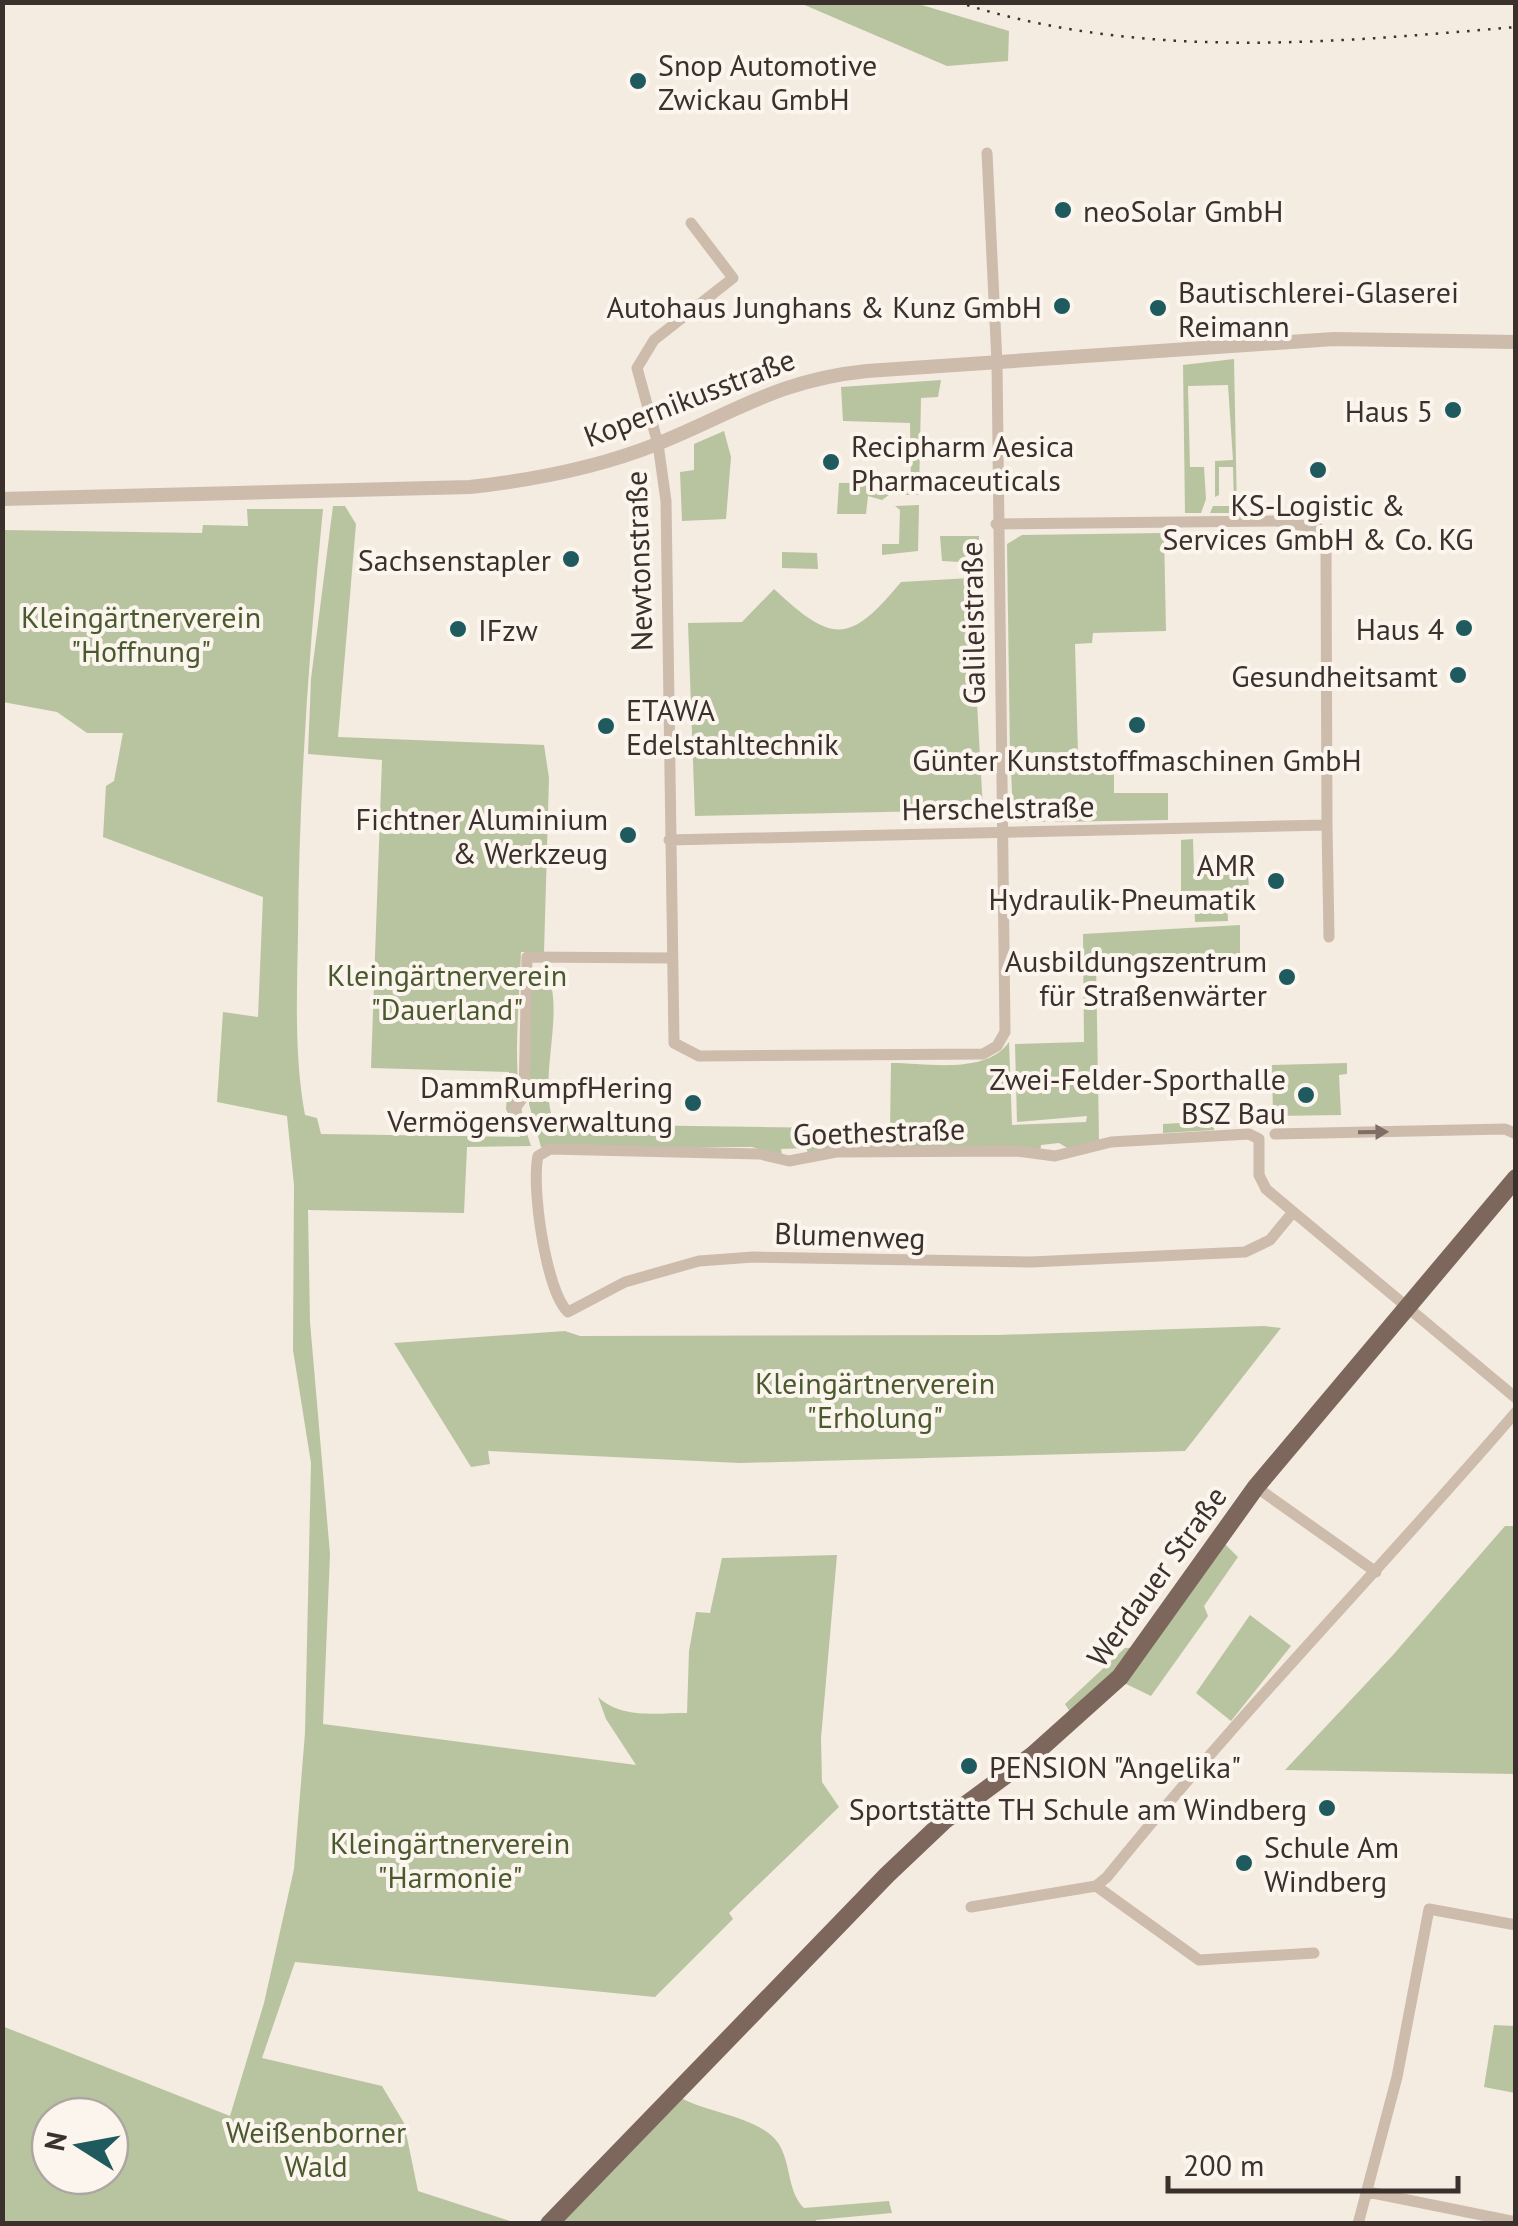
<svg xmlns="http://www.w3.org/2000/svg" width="1518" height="2226" viewBox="0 0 1518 2226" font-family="'PT Sans',sans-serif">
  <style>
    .green { fill: #b8c4a0; fill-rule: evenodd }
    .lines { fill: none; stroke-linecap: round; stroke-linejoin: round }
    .minor { stroke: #cdbbac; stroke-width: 11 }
    .tertiary { stroke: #cdbbac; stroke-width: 14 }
    .primary { stroke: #7d675c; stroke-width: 18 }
    .rail { stroke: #3b302b; stroke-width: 2.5; stroke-dasharray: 2.5 8; stroke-linecap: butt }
    .oneway { fill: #7d6f65 }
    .poi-dot { fill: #1f5a5e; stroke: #fbf5ee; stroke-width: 4 }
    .labels { text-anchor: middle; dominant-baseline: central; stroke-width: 8; stroke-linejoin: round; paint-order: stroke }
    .poi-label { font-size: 30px; fill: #3b302b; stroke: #fbf5ee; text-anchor: end }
    .street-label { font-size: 30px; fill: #3b302b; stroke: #fbf5ee }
    .park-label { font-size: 30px; fill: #4a5a2e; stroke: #fbf5ee }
  </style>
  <rect width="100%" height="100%" fill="#f4ebe1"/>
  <!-- green -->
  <path class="green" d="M800,3H915L1009,31L1008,61L947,66Z
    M1234,359L1237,513H1210L1213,506H1234L1233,467H1219V495L1215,497V461L1233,460L1228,385L1188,386L1190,467H1204L1206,499L1201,513H1185L1183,365Z
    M941,380L938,397L921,398L919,495H889L882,500L868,496L866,514H837L839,483L911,482L910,423L843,421L841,387Z
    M724,431L731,457L726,519L682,521L680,472L694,470V444Z
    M919,505L918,551L882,555V544H899L900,510L895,506Z
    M333,506H345L356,524L338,737L544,745L549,778L544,952H521C519,1018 509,1084 531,1146L467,1147L464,1213L308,1210L310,1322L330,1554L323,1724L636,1765L606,1719L598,1697C621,1719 657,1713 687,1713L689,1651L696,1612L710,1613L722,1558L837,1555L821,1738L822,1782L839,1807L729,1913L733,1919L655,1997L295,1962L262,2058L382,2086L404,2123L418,2191L516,2223H3L2,2026L230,2116L264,2003L294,1869L305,1733L311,1463L293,1350L294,1185L287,1116L217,1102L223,1012L258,1017L263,897L103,837L106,786L114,781L123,733H87L57,712L3,702V530L202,533L203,525L248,526L247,509H323C309,650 299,791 298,933C297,995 294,1055 305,1115L317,1118L321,1134L520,1137L506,1109L509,1072L371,1068L382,760L308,754L311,679ZM50,2116H110V2176H50Z
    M1164,533L1166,631L1093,633L1092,643L1075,644L1078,754L1070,760L1069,752L1040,753V760L1010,755L1007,544L1022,535Z
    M940,536H979V563L942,561Z
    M782,552L817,553L818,569L782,568Z
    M970,578L983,810L695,816L688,623L742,622L774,589C832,643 849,645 901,582Z
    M1114,769V793H1168V820L1052,822L1051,814L1045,815V822L1018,820L1013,813L1011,771Z
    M1193,839L1194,872H1248L1249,890L1181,891V840Z
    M1227,898L1228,921L1195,922L1194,899Z
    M1240,925V959L1096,961L1099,1140L1069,1149L1059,1143L1041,1145L1040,1153L809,1155L806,1148L781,1149L782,1156L752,1147H541L529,1104L531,983L536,971H544C569,1002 535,1084 555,1124L890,1129L891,1063C927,1063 986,1075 1009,1042L1012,1125L1086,1122L1087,1116L1017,1122L1015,1044L1084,1042L1083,934Z
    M1347,1063V1074L1339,1075L1341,1115L1273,1116L1272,1065Z
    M1214,1121V1130L1163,1133V1124Z
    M1264,1326L1281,1328L1185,1451L740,1463L488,1451L490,1464L471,1467L394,1343L565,1331L580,1336L999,1335Z
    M1505,1526H1516L1515,1774L1285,1770L1393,1655Z
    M1223,1542L1238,1557L1204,1606L1208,1616L1151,1696L1124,1683Z
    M1250,1615L1291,1646L1231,1721L1196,1693Z
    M1125,1648H1134L1104,1683L1070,1712L1065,1704Z
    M1494,2025L1515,2026V2093L1484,2087Z
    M681,2098C708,2113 767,2118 781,2148C791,2168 788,2192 804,2208L889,2201L892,2213L816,2220V2224H553Z"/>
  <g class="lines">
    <!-- minor -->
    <path class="minor" d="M691,223L733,278L654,340L637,368L658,444L666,501L674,1043L699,1056L983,1054L997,1046L1005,1032L997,363L987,153
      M1327,825L1329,937
      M669,840L1327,825L1326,546L1318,528L1277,521L996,524
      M514,1110L524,1096L527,957L670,958
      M1275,1134L1505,1129L1516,1134
      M1293,1212L1270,1240L1245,1252L1031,1262L753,1257L699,1261L625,1282L568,1312C546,1291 531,1187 538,1156L550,1149L760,1154L789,1161L836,1152L1017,1151L1055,1156L1111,1142L1249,1134L1259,1139V1175L1266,1189L1516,1398
      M1256,1487L1376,1572
      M1096,1886L1199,1960L1314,1953
      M971,1907L1096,1886L1107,1877C1237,1716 1381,1569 1516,1412
      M1368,2192L1516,2222
      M1358,2224L1397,2077L1429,1909L1516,1925"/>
    <!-- tertiary -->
    <path class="tertiary" d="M2,499L470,487C534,480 597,468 657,444C736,412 778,380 867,371L1334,339L1516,342"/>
    <!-- primary -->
    <path class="primary" d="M549,2224L887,1875L945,1820L1033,1755L1120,1677L1256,1487L1516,1178"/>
    <!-- rail -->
    <path class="rail" d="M957,2C1141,61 1327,43 1516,27"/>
  </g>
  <!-- one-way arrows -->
  <defs><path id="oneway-solid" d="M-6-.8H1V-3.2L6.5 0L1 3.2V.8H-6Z" transform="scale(2.5)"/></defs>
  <use class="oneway" href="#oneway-solid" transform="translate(1373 1132) rotate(-1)"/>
  <!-- markers -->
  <g class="poi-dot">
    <circle cx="638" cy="81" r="10"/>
    <circle cx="1063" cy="210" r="10"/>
    <circle cx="1062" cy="306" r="10"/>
    <circle cx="1158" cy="308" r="10"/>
    <circle cx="1453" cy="410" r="10"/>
    <circle cx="831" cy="462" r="10"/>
    <circle cx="1318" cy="470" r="10"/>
    <circle cx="571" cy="559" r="10"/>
    <circle cx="1464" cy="628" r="10"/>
    <circle cx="458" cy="629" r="10"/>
    <circle cx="1458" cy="675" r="10"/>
    <circle cx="1137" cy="725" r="10"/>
    <circle cx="606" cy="726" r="10"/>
    <circle cx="628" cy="835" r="10"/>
    <circle cx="1276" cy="881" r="10"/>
    <circle cx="1287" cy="977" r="10"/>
    <circle cx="1306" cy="1095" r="10"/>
    <circle cx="693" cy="1103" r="10"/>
    <circle cx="969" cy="1766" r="10"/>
    <circle cx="1327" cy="1808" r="10"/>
    <circle cx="1244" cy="1863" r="10"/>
  </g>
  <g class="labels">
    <!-- poi labels -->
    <g class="poi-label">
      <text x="658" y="64" text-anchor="start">Snop Automotive<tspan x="658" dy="34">Zwickau GmbH</tspan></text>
      <text x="1083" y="210" text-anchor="start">neoSolar GmbH</text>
      <text x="1178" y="291" text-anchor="start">Bautischlerei-Glaserei<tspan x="1178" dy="34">Reimann</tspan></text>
      <text x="1042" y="306">Autohaus Junghans &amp; Kunz GmbH</text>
      <text x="1433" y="410">Haus 5</text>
      <text x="851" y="445" text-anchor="start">Recipharm Aesica<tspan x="851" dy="34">Pharmaceuticals</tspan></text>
      <text x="1318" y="504" text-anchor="middle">KS-Logistic &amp;<tspan x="1318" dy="34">Services GmbH &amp; Co. KG</tspan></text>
      <text x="551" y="559">Sachsenstapler</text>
      <text x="1444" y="628">Haus 4</text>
      <text x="478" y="629" text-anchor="start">IFzw</text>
      <text x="1438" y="675">Gesundheitsamt</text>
      <text x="626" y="709" text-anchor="start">ETAWA<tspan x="626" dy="34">Edelstahltechnik</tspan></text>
      <text x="1137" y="759" text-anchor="middle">Günter Kunststoffmaschinen GmbH</text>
      <text x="608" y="818">Fichtner Aluminium<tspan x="608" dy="34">&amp; Werkzeug</tspan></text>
      <text x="1256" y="864">AMR<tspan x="1256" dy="34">Hydraulik-Pneumatik</tspan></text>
      <text x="1267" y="960">Ausbildungszentrum<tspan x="1267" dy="34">für Straßenwärter</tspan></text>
      <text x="1286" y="1078">Zwei-Felder-Sporthalle<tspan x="1286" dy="34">BSZ Bau</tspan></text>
      <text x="673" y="1086">DammRumpfHering<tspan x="673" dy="34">Vermögensverwaltung</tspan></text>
      <text x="989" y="1766" text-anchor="start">PENSION "Angelika"</text>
      <text x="1307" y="1808">Sportstätte TH Schule am Windberg</text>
      <text x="1264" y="1846" text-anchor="start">Schule Am<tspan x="1264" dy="34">Windberg</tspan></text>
    </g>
    <!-- street labels -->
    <g class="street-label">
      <text transform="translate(689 397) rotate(-21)">Kopernikusstraße</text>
      <text transform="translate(638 561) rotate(-92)">Newtonstraße</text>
      <text transform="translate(972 623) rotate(-91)">Galileistraße</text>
      <text transform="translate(998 807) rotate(-1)">Herschelstraße</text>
      <text transform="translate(879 1131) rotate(-2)">Goethestraße</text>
      <text transform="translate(850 1235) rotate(2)">Blumenweg</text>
      <text transform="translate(1156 1576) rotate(-54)">Werdauer Straße</text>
    </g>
    <!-- park labels -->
    <g class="park-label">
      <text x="141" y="616">Kleingärtnerverein<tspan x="141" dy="34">"Hoffnung"</tspan></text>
      <text x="447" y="974">Kleingärtnerverein<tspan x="447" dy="34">"Dauerland"</tspan></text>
      <text x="875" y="1382">Kleingärtnerverein<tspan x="875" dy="34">"Erholung"</tspan></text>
      <text x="450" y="1842">Kleingärtnerverein<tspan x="450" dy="34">"Harmonie"</tspan></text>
      <text x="316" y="2131">Weißenborner<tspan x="316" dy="34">Wald</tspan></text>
    </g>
  </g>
  <!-- border -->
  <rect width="1518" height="2226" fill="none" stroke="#3b302b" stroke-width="10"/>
  <!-- north arrow -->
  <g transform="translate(80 2146) rotate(281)"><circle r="48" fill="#fbf5ee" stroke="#aea6a0" stroke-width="2.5"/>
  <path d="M0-8L18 38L0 25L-18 38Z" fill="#1f5a5e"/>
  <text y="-15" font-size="28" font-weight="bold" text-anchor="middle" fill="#3b302b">N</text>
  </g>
  <!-- scale -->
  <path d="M1168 2176v15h290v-15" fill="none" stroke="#3b302b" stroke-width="5"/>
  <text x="1183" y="2176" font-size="30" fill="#3b302b" stroke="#fbf5ee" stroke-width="8" paint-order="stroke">200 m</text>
</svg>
